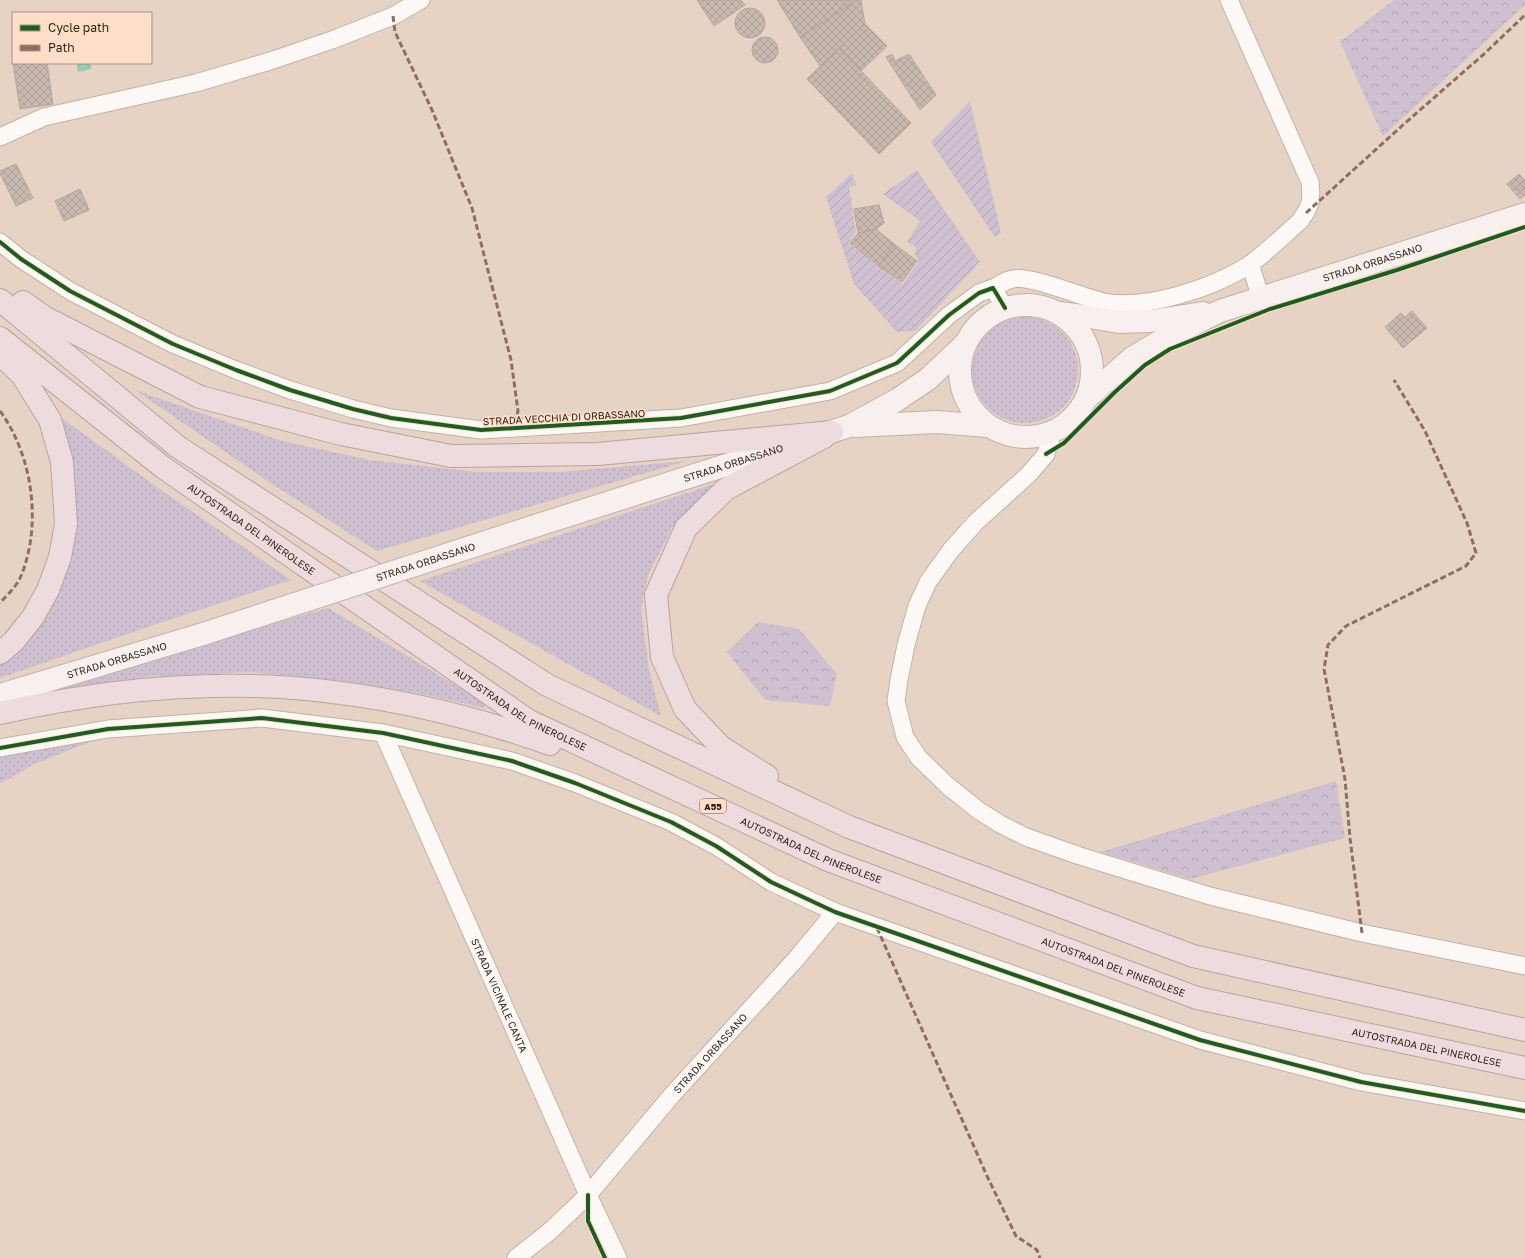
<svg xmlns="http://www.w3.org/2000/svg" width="1525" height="1258" viewBox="0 0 1525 1258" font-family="'Golos Text',sans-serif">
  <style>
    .grass { fill: url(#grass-dots) }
    .forest { fill: url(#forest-crowns) }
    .garden { fill: url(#garden-furrows) }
    .water { fill: url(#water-waves) }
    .building { fill: url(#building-cross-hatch); stroke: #b6a59c }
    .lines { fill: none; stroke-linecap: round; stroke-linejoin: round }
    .minor-casing { stroke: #c2b2a6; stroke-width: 19 }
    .secondary-casing { stroke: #c2b2a6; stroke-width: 24 }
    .motorway-casing { stroke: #bca2a0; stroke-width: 24 }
    .minor { stroke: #fbf8f6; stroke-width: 17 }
    .secondary { stroke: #f7f0ef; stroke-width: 22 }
    .motorway { stroke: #eddbde; stroke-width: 22 }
    .secondary-bridge-casing { stroke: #c2b2a6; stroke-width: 24; stroke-linecap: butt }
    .secondary-bridge { stroke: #f7f0ef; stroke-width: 22 }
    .quiet { stroke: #8d6e63; stroke-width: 3; stroke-dasharray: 6 3; stroke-linecap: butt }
    .cycleway-casing { stroke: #fedec9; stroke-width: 6 }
    .cycleway { stroke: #1b5e20; stroke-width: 4 }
    .labels { text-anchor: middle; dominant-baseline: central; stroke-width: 3; stroke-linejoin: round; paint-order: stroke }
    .shield { fill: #fedec9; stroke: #6c584b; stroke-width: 1 }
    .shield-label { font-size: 9px; font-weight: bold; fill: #2d1f15 }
    .street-label { font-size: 10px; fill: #2d1f15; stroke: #fedec9 }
  </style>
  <defs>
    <pattern id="grass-dots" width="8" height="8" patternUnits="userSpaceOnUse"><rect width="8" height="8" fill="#cebfd1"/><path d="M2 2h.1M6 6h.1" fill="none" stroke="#b1a4b3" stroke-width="1.8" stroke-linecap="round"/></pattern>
    <pattern id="forest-crowns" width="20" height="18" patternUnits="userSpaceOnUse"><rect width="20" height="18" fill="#cebfd1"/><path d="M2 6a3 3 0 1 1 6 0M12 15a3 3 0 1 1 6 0" fill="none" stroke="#b1a4b3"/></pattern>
    <pattern id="garden-furrows" width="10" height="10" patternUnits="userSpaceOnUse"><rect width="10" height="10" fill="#cebfd1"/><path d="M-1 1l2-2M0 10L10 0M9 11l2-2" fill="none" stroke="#b1a4b3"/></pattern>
    <pattern id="water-waves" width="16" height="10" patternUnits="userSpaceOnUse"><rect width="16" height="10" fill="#93cbb7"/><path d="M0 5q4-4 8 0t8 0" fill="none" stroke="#7fae9c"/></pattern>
    <pattern id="building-cross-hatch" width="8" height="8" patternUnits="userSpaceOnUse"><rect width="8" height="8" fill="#c9b8af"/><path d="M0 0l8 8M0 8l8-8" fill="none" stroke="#ad9e96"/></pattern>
  </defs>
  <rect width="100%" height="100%" fill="#e7d3c4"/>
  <!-- grass -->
  <path class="grass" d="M972 370a53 53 0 1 1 106 0a53 53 0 1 1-106 0Z
    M135,390L282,441L370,460L477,472H561L687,461L377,551L272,484Z
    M59,416L161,490L291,580L159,623L0,678V665L25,643L73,539L77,504L72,464Z
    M714,484L672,528L648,575L641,609L649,670L661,716L420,581Z
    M328,608L485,703V708L427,695L353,682L249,672L145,677L61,689L184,649Z
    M97,739L32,765L9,779L0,783V753Z"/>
  <!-- forest -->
  <path class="forest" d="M1394,0H1525V5L1383,136L1340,42Z
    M758,622L799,629L837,674L830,706L765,700L727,652Z
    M1336,781L1345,838L1190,879L1101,852Z"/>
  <!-- garden -->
  <path class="garden" d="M970,101L1001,233L995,237L931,142Z
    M917,170L980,262L915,331L897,332L854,284L826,197L852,173L856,185L849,187L856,232L848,243L903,284L919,261L915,255L916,247L907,242L920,221L883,194Z"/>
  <!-- water -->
  <path class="water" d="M77,63H90L91,69L78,72Z"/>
  <!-- building -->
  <path class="building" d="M697,0H741L745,5L714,26Z
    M777,0H857L800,37Z
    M857,0H861L865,24L820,66L800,37Z
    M735 23a15 15 0 1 1 30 0a15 15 0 1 1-30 0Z
    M865,24L887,46L861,71L839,48Z
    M752 50a13 13 0 1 1 26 0a13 13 0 1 1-26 0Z
    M839,48L911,123L879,154L807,79Z
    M892,54L895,61L909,54L936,95L920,110L886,57Z
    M13,63H47L53,104L20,109Z
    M16,164L33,198L16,206L0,173V171Z
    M1519,174L1525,181V195L1520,199L1507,184Z
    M80,189L89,210L64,221L55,201Z
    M879,205L884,223L876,229L858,233L854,209Z
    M876,229L894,244L879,266L850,243L858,233Z
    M894,244L917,261L902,282L879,266Z
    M1412,311L1427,328L1403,348L1385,327L1401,313L1405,317Z"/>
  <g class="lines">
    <defs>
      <g id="minor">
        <path d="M0,137L44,117L196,83L270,61L332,40L393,16L421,0"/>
        <path d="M0,242L21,259L70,291L173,344L236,370L290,390L353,409L391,418L481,430L681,418L830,391L897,363L949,315L979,293L993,288L1005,308"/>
        <path d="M1250,264L1261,298"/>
        <path d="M993,288C999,285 1006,280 1013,279C1028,274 1084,298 1104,302C1146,310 1213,288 1249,265C1267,252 1283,236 1300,221C1311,206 1312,200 1310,182L1229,0"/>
        <path d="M1053,432L1046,454L1029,474L976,522L951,550L928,582L917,606L906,645L899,680L896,701L905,737L919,758L948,786L978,810L1000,824L1026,837L1080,856L1210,896L1362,933L1525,966"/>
        <path id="s1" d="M383,733L588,1195L618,1258"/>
        <path d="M0,748L108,729L262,718L383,733L512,761L575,783L671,822L716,846L771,882L835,912L1200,1040L1361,1082L1525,1111"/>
        <path id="s2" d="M516,1258L549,1232L588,1195L672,1095L796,959L835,912"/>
      </g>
      <g id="secondary">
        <circle cx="1026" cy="371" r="66"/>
        <path d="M1059,313L1083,316L1119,322L1151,321L1203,313"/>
        <path id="s3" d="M1087,398L1132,358L1164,339L1220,311L1525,214"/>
        <path d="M855,426L937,422L988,426"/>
        <path id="s4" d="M538,525L849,426L897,400L928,379L964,345"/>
        <path id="s5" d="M0,695L203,634"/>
      </g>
      <g id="motorway">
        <path d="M0,300L178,447L547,685L849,827L1193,956L1525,1030"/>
        <path d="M23,302L44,317L200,397L341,434L451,456L598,454L832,432"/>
        <path id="s6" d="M0,338L164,468L529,721L828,860L1197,998L1525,1068"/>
        <path d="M0,653L14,641L33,617L48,590L60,557L66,524L62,462L50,420L22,375L1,355"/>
        <path d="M0,713C107,689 223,678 333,692C407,701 480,719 550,744"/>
        <path d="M767,776L721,747L685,709L662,657L656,595L686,528L726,489L824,437"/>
      </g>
    </defs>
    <!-- minor casing -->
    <use href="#minor" class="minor-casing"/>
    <!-- secondary casing -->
    <use href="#secondary" class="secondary-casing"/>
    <!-- motorway casing -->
    <use href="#motorway" class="motorway-casing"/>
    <!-- minor -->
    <use href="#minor" class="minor"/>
    <!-- secondary -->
    <use href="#secondary" class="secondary"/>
    <!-- motorway -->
    <use href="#motorway" class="motorway"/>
    <defs>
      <g id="secondary-bridge">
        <path id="s7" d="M203,634L538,525"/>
      </g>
    </defs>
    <!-- secondary-bridge casing -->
    <use href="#secondary-bridge" class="secondary-bridge-casing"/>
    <!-- secondary-bridge -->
    <use href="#secondary-bridge" class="secondary-bridge"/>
    <!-- quiet -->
    <path class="quiet" d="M393,16L395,32L432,110L472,208L511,360L518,411L514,429
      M1306,213L1404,124L1484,54L1525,15
      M0,411C33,456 42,525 21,576C17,586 7,595 0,603
      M877,928L987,1176L1016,1236L1037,1250L1040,1258
      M1362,933L1350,838L1345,779L1324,669L1328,645L1346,626L1466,566L1476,553L1467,523L1425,431L1394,380"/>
    <defs>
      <path id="cycleway" d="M0,242L21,259L70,291L173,344L236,370L290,390L353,409L391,418L481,430L681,418L830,391L897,363L949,315L979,293L993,288L1005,308
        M1046,454L1064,443L1115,392L1145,365L1170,349L1270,309L1397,270L1525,227
        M0,748L108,729L262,718L383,733L512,761L575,783L671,822L716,846L771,882L835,912L1200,1040L1361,1082L1525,1111
        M588,1195V1221L605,1258"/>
    </defs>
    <!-- cycleway casing -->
    <use href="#cycleway" class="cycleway-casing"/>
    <!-- cycleway -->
    <use href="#cycleway" class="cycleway"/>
  </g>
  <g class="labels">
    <!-- shield labels -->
    <rect class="shield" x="700" y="799" width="26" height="14" rx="3"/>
    <g class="shield-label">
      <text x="713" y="806">A55</text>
    </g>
    <!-- street labels -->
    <g class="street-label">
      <text stroke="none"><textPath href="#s3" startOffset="320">STRADA ORBASSANO</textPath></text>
      <text transform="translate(564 417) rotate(-3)">STRADA VECCHIA DI ORBASSANO</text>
      <text stroke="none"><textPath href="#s4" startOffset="205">STRADA ORBASSANO</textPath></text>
      <text stroke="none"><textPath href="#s6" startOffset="316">AUTOSTRADA DEL PINEROLESE</textPath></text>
      <text stroke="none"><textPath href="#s7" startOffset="234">STRADA ORBASSANO</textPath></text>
      <text stroke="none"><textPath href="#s5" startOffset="122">STRADA ORBASSANO</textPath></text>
      <text stroke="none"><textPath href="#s6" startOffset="640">AUTOSTRADA DEL PINEROLESE</textPath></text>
      <text stroke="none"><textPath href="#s6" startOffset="964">AUTOSTRADA DEL PINEROLESE</textPath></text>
      <text stroke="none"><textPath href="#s6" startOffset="1288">AUTOSTRADA DEL PINEROLESE</textPath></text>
      <text stroke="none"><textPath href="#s1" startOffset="287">STRADA VICINALE CANTA</textPath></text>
      <text stroke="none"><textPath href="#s6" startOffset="1612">AUTOSTRADA DEL PINEROLESE</textPath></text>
      <text stroke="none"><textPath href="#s2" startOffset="283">STRADA ORBASSANO</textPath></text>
    </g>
  </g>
  <!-- legend -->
  <rect x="12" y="12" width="140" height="52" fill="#fedec9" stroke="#aa9281"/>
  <rect x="20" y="25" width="20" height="6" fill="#1b5e20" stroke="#aa9281"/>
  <text x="48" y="32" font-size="12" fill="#2d1f15">Cycle path</text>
  <rect x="20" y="45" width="20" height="6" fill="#8d6e63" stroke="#aa9281"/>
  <text x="48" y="52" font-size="12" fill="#2d1f15">Path</text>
</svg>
